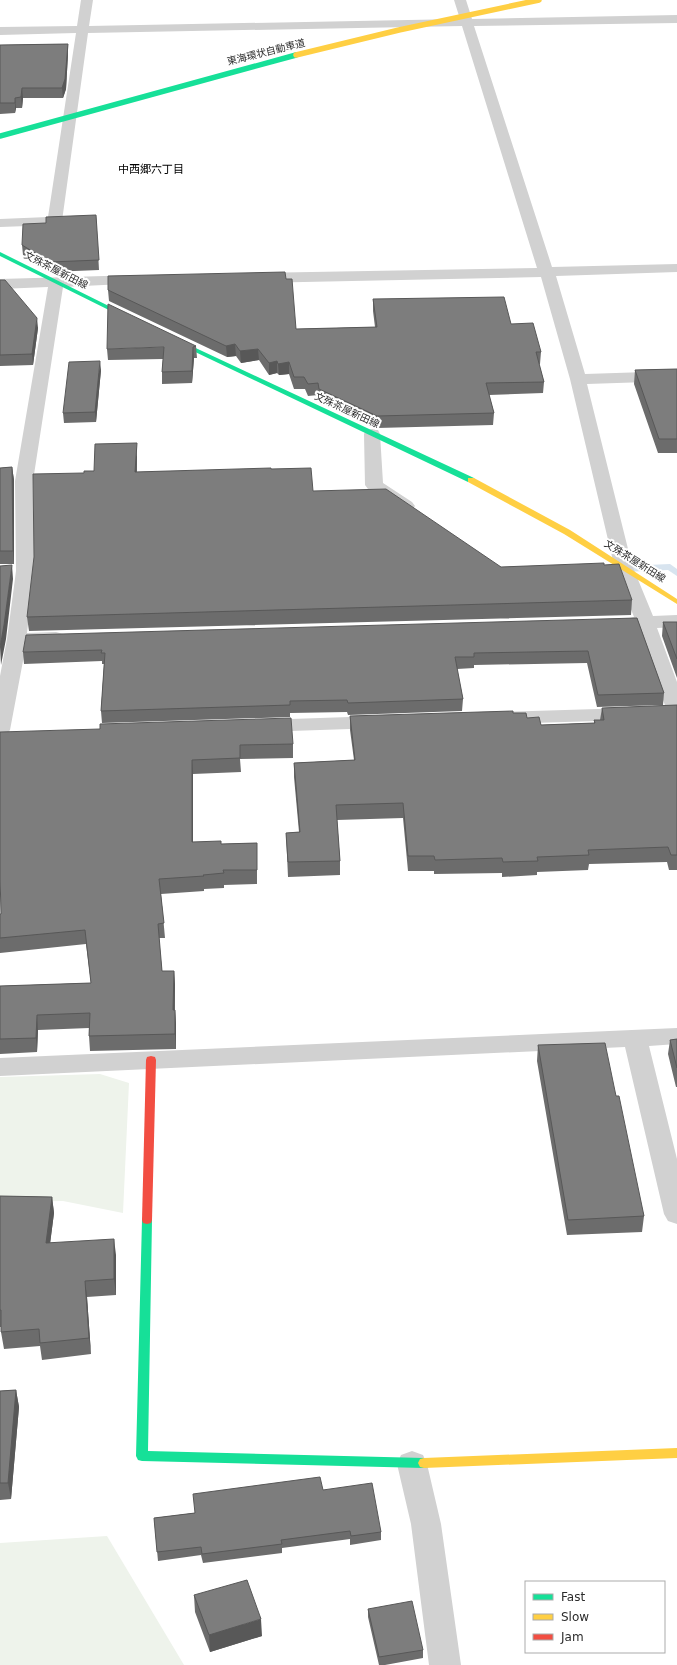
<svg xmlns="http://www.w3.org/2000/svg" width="677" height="1665" viewBox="0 0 677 1665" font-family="'DejaVu Sans','Noto Sans JP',sans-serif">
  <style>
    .green { fill: #eef3eb }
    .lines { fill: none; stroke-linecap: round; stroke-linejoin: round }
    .stream { fill: #d8e4ef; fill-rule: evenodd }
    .street { fill: #d1d1d1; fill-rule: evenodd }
    .fast { fill: #16e098; fill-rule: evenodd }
    .slow { fill: #ffcf43; fill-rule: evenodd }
    .jam { fill: #f24e42; fill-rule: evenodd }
    .fast-bridge { stroke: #16e098; stroke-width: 5.5 }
    .slow-bridge { stroke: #ffcf43; stroke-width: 5.5 }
    .wall { fill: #6c6c6c }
    .shaded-wall { fill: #585858 }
    .building { fill: #7d7d7d; stroke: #585858 }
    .labels { text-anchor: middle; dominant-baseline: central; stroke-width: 4; stroke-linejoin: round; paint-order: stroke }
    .far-street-label { font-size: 10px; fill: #2c2c2c; stroke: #fff }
    .far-neighbourhood-label { font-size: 11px; fill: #000; stroke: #fff }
  </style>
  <rect width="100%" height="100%" fill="#fff"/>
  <!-- green -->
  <path class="green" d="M100,1074L129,1083L123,1213L63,1201L0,1202V1077Z
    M107,1536L184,1665H0V1543Z"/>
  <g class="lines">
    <!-- stream -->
    <path class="stream" d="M670,564L677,569V576L668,570L624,572L620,569L624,566Z"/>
    <!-- street -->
    <path class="street" d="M81,0H93L89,26L460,19L454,0H466L472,19L677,15V23L474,26L552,267L677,264V272L556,276L585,374L677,371V381L587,384L632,565L653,616L677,615V627L657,628L677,682V717L670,715L667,711L638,629L625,627L622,623L625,619L634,617L614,565L570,379L541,277L255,283L250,281L247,278L250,275L255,273L537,268L462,26L88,33L62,221L60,224L55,225L0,227V219L48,217L76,33L0,35V27L77,26Z
      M139,275L144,277L147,280L144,283L63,287L33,481L34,571L27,633L56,632L63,634L66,638L63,642L56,644L26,645L10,730L7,734L0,736V676L7,639L16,571L15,481L48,287L0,289V279Z
      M372,429L378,430L380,434L383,483L412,502L415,506L412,510C397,514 380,497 368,489L365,485L364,434L366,430Z
      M630,708L637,710L640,714L637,718L630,720L497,724L490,722L487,718L490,714L497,712Z
      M379,716L386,718L389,722L386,726L379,728L261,732L254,730L251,726L254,722L261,720Z
      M677,1028V1044L649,1046L677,1159V1224L668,1221L664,1214L625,1047L0,1076V1058Z
      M412,1451L423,1455L427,1464L441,1524L461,1665H429L411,1524L397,1464L401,1455Z"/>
    <!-- fast -->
    <path class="fast" d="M0,252L137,320L138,321L133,322L0,256Z
      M170,336L474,478L475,480L474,482H468L168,339L167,338Z
      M147,1216L151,1217L152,1220L148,1451L424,1458L428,1459L430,1463L428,1467L424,1468L142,1461L138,1460L136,1456L142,1220L143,1217Z"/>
    <!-- slow -->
    <path class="slow" d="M468,478H474L570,530L677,599V604L564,534L468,482Z
      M677,1448V1458L424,1468L420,1467L418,1463L420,1459L424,1458Z"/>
    <!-- jam -->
    <path class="jam" d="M151,1056L155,1057L156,1060L152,1220L151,1223L147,1224L143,1223L142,1220L146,1060L147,1057Z"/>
    <!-- fast-bridge -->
    <path class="fast-bridge" d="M0,136L296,55"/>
    <!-- slow-bridge -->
    <path class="slow-bridge" d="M296,55L399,30L539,0"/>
  </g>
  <!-- wall -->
  <path class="wall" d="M68,44V54L66,89L63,98H23L22,108H16L15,113L0,114V45Z
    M96,215L99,270L50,272L23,255L22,245L46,223Z
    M286,279L296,329L375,327L373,311V299L511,324L541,352L540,364H539L544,382L543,393L489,395L494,413L493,425L377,428L319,401L318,395L308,396L305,389H294L289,374L279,375L277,373L269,375L259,360L241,363L236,356L227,357L109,301L108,290Z
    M0,280L38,328L33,365L0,366Z
    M196,346L197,358H194L192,383L162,384V372L163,359L108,360L107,349Z
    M677,369V453H658L634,384L635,370Z
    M101,370L96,422L64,423L63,413Z
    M137,456V472L271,469L313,491L501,567L604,565L632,600L631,615L29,631L27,617L84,473L94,471Z
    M12,467L14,480V564H0V468Z
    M637,618L664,693L663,705L597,707L587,663L474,665V668L457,669L463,699L462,711L348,715L347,712L290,713V717L102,723L101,711L104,664H102V661L24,664L23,652Z
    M663,622H677V678L662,636Z
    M677,705V870H669L667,862L589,864L588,870L537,872V875L502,877V873L434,874V871H408L403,818L337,820L340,861V875L288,877L286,833L299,832L294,777V763L354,760L350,730V716L513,713L527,718L541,725L594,723V720H600L602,708Z
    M0,732L293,744V758L240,759L241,772L193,774V842L221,844L257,843V884L224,885V888L204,889V891L161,894L165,938H159L162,971H174L175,985V1010L176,1025V1049L90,1051L89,1036V1028L38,1030L37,1052L0,1054V986L91,983L86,944L0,953V914H1Z
    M677,1039V1087H676L668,1054L670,1040Z
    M538,1045L616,1096L644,1216L642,1232L567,1235L537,1061Z
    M0,1196L52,1197L54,1213L50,1243L116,1255V1295L87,1297L91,1354L42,1360L40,1346L4,1349L1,1332V1327H0Z
    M16,1390L19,1407L11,1499L0,1500V1391Z
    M323,1490L381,1532V1540L350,1545V1539L282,1548V1553L203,1563L201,1555L158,1561L154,1518L194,1513Z
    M194,1595L262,1636L210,1652L195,1612Z
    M368,1609L423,1650V1658L385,1665H379L368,1617Z"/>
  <!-- shaded-wall -->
  <path class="shaded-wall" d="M68,44V54L66,89L63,98L62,88Z
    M22,88L23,98L22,108L21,97Z
    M15,98L16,108L15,113Z
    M37,318L38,328L33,365L32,354Z
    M235,344L236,356L227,357L226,346Z
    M193,347L194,358L192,383V371Z
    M258,349L259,360L241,363L240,351Z
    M100,361L101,370L96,422L95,412Z
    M277,361V373L269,375V363Z
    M289,362V374L279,375L278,364Z
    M137,443V456L136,486L135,472Z
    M12,467L14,480V564L13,551Z
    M12,565L13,579L6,639L1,665L0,647Z
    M192,760L193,774V857L192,842Z
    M174,971L175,985L174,1025L173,1010Z
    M175,1010L176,1025V1049L175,1034Z
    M37,1015L38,1030L37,1052L36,1038Z
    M52,1197L54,1213L48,1260L46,1243Z
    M114,1239L116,1255V1295L114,1279Z
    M85,1281L87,1297L91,1354L89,1338Z
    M16,1390L19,1407L11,1499L8,1483Z
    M261,1619L262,1636L210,1652L209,1635Z"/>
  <!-- building -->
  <path class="building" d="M68,44L65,79L62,88H22L21,97L15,98V103H0V45Z
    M96,215L99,260L50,262L22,245L23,224L46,223V217Z
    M285,272L286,279H292L296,329L377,327L373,299L504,297L511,324L533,323L541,352H536L544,382L486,383L494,413L377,416L319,389L318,383L308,384L304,377H294L289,362L278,364L277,361L269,363L258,349L240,351L235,344L226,346L108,290V276Z
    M0,280H5L37,318L32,354L0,355Z
    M108,304L196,346L193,347L192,371L162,372L164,347L107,349Z
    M100,361L95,412L63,413L69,362Z
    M677,369V439H659L635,370Z
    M137,443L135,472L271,468V469L311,468L313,491L386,489L501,567L604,563V565L619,564L632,600L27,617L34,557L33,474L84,473V471H94L95,444Z
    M12,467L13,551H0V468Z
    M12,565L4,625L0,647V566Z
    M637,618L664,693L598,695L588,651L474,653V657H455L463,699L348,703L347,700L290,701V705L101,711L105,653H101L102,650L23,652L26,635Z
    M663,622H677V659Z
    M677,705V855H671L668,847L588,850L589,855L537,857L538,861L503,862L502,858L435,860L434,856H408L403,803L336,805L340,861L288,862L286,833L300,832L294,763L355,760L350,716L513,711V713H526L527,718L539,717L541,725L595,723L594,720H604L602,708Z
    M291,718L293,744L240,745V758L192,760V842L221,841V844L257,843V870H223L224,873L203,875L204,876L159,879L164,923L158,924L162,971H174L173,1010H175V1034L89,1036L90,1013L37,1015L36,1038L0,1039V986L91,983L85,930L0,938V914H1L0,874V732L100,729V724Z
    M677,1039V1068L670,1040Z
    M605,1043L616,1096H619L644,1216L568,1220L538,1045Z
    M0,1196L52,1197L46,1243L114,1239V1279L85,1281L89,1338L40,1343L39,1329L1,1332V1310H0Z
    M16,1390L8,1483H0V1391Z
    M320,1477L323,1490L372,1483L381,1532L351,1536L350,1531L281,1540L282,1544L202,1554L201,1547L157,1552L154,1518L195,1513L193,1494Z
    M247,1580L261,1619L209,1635L194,1595Z
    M412,1601L423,1650L379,1657L368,1609Z"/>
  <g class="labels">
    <!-- far-street labels -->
    <g class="far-street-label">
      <text transform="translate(266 52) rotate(-14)">東海環状自動車道</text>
      <text transform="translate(56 270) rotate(27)">文殊茶屋新田線</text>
      <text transform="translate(347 410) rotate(25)">文殊茶屋新田線</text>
      <text transform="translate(635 561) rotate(32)">文殊茶屋新田線</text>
    </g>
    <!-- far-neighbourhood labels -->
    <g class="far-neighbourhood-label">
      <text x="151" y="169">中西郷六丁目</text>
    </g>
  </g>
  <!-- legend -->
  <rect x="525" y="1581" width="140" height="72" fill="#ffffff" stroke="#ababab"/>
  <rect x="533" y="1594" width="20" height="6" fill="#16e098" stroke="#ababab"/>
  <text x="561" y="1601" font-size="12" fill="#2c2c2c">Fast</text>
  <rect x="533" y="1614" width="20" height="6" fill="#ffcf43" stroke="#ababab"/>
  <text x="561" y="1621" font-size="12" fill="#2c2c2c">Slow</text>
  <rect x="533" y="1634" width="20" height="6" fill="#f24e42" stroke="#ababab"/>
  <text x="561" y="1641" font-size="12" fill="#2c2c2c">Jam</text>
</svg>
